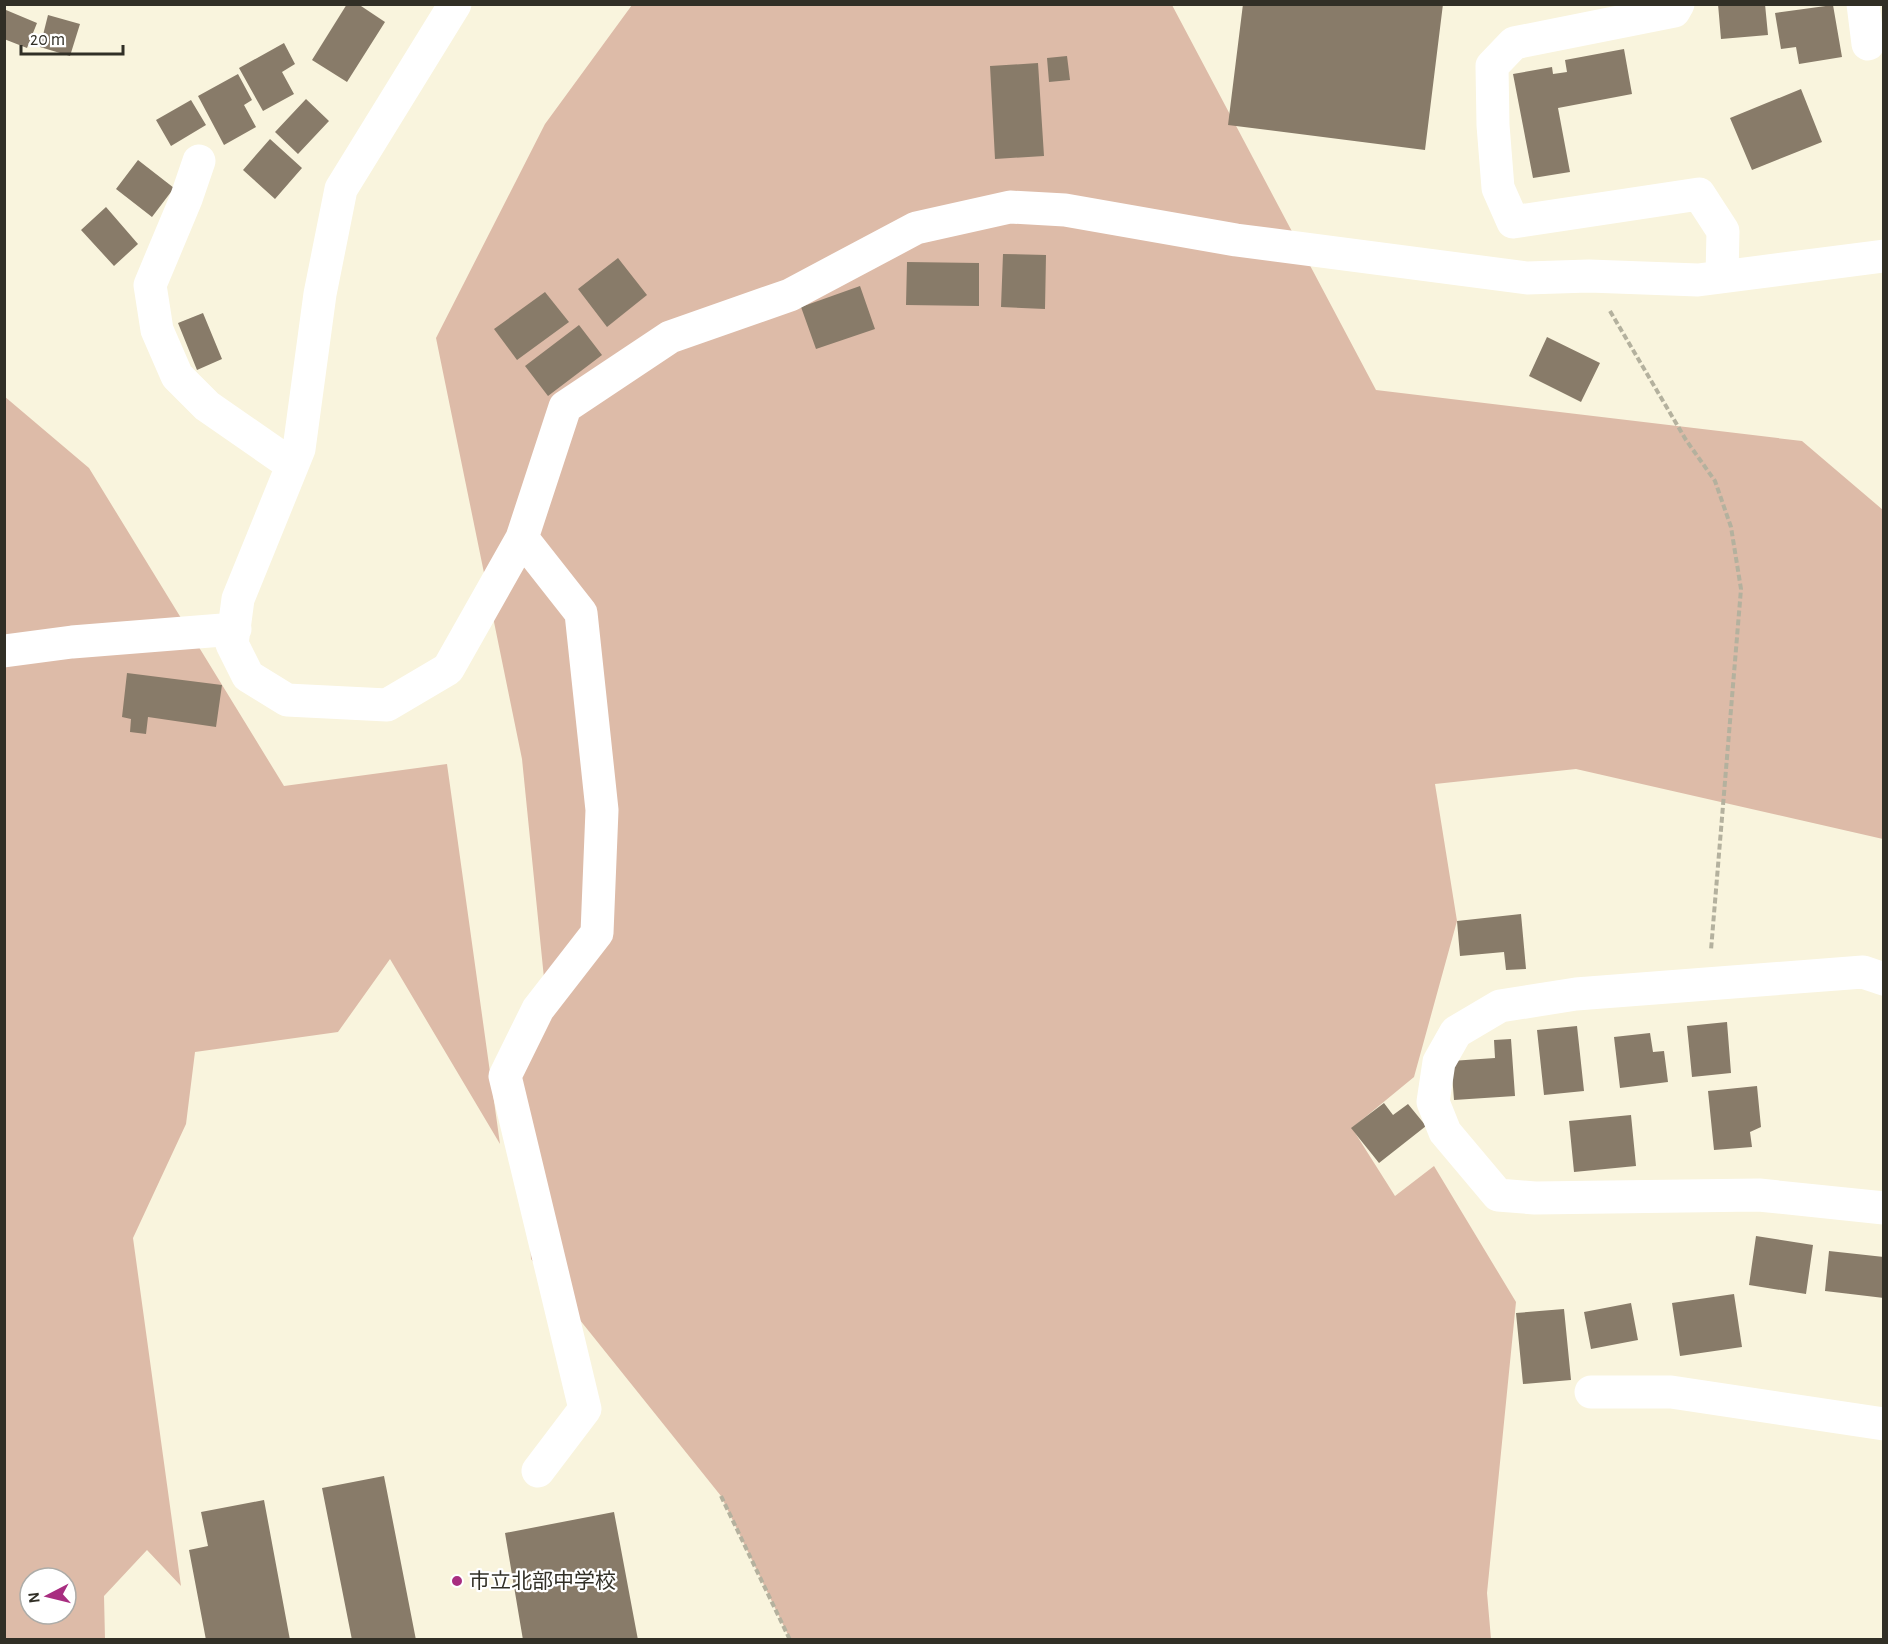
<svg xmlns="http://www.w3.org/2000/svg" width="1888" height="1644" viewBox="0 0 1888 1644" font-family="'Alegreya Sans','Noto Sans JP',sans-serif">
  <style>
    .green { fill: #ddbba8; fill-rule: evenodd }
    .building { fill: #887b69 }
    .lines { fill: none; stroke-linecap: round; stroke-linejoin: round }
    .path { stroke: #b4b19e; stroke-width: 4; stroke-dasharray: 6 3; stroke-linecap: butt }
    .minor { stroke: #fff; stroke-width: 33 }
    .poi-dot { fill: #a82d80; stroke: #fff; stroke-width: 2 }
    .labels { text-anchor: middle; dominant-baseline: central; stroke-width: 4.5; stroke-linejoin: round; paint-order: stroke }
    .poi-label { font-size: 21px; fill: #312f26; stroke: #fff; text-anchor: start }
  </style>
  <rect width="100%" height="100%" fill="#f9f4dd"/>
  <!-- green -->
  <path class="green" d="M632,5H1172L1376,390L1802,441L1883,510V839L1576,769L1435,784L1457,921L1414,1077L1352,1128L1395,1196L1434,1166L1516,1302L1487,1593L1491,1639H790L721,1496L531,1259L519,1037L546,998L522,759L436,338L545,124Z
    M4,396L89,468L284,786L447,764L500,1144L390,959L338,1032L195,1052L186,1124L133,1238L181,1586L147,1550L104,1596L105,1639H5ZM30,1578H66V1614H30Z"/>
  <!-- building -->
  <path class="building" d="M347,4H358L385,22L347,82L312,60Z
    M1243,4H1443L1425,150L1228,125Z
    M1718,4H1765L1768,35L1721,39Z
    M1833,5L1842,57L1799,64L1796,47L1781,49L1775,13Z
    M6,10L37,23L27,48L4,39Z
    M48,15L80,24L70,56L40,47Z
    M284,43L295,64L282,72L294,94L263,111L239,68Z
    M1624,49L1632,94L1558,108L1570,172L1533,178L1513,74L1552,67L1553,74L1567,72L1565,60Z
    M1067,56L1070,80L1049,82L1047,58Z
    M1038,63L1044,156L995,159L990,66Z
    M238,74L252,100L244,105L256,127L224,145L198,96Z
    M1801,89L1822,142L1752,170L1730,118Z
    M306,99L329,121L298,154L275,132Z
    M191,100L206,125L171,146L156,120Z
    M270,139L302,168L275,199L243,170Z
    M138,160L174,188L152,217L116,189Z
    M106,207L138,244L114,266L81,230Z
    M1003,254L1046,255L1045,309L1001,307Z
    M618,258L647,295L607,327L578,289Z
    M907,262L979,263V306L906,305Z
    M860,286L875,329L816,349L801,307Z
    M545,292L569,322L517,360L494,329Z
    M203,313L222,359L197,370L178,323Z
    M579,325L602,355L548,396L525,366Z
    M1547,337L1600,363L1581,402L1529,376Z
    M127,673L222,685L216,727L148,717L146,734L130,732L131,719L122,717Z
    M1521,914L1526,969L1506,970L1504,952L1460,956L1457,921Z
    M1727,1022L1731,1073L1692,1077L1687,1026Z
    M1577,1026L1584,1091L1544,1095L1537,1030Z
    M1650,1033L1653,1052L1664,1051L1668,1082L1620,1088L1614,1037Z
    M1511,1039L1515,1096L1454,1100L1451,1061L1495,1058L1494,1040Z
    M1757,1086L1761,1127L1750,1132L1752,1147L1714,1150L1708,1091Z
    M1384,1103L1393,1115L1408,1104L1426,1126L1379,1163L1351,1128Z
    M1631,1115L1636,1166L1574,1172L1569,1121Z
    M1756,1236L1813,1245L1806,1294L1749,1285Z
    M1829,1251L1884,1257V1298L1825,1291Z
    M1734,1294L1742,1347L1680,1356L1672,1303Z
    M1631,1303L1638,1340L1591,1349L1584,1312Z
    M1564,1309L1571,1380L1523,1384L1516,1313Z
    M384,1476L416,1640H352L322,1488Z
    M264,1500L290,1640H206L189,1550L208,1546L201,1512Z
    M614,1512L638,1640H523L505,1533Z"/>
  <g class="lines">
    <!-- path -->
    <path class="path" d="M1610,311L1686,440L1715,481L1731,527L1741,589L1711,950
      M721,1496L790,1640"/>
    <!-- minor -->
    <path class="minor" d="M455,4L341,189L320,294L299,449L238,599L232,644L248,676L287,700L387,705L448,669L522,538L565,407L670,337L790,295L916,228L1010,207L1065,210L1236,240L1527,278L1589,276L1698,280L1884,256
      M1678,4L1674,11L1514,43L1492,66L1493,125L1498,188L1513,222L1699,194L1723,231L1722,276
      M1863,4L1868,44
      M199,161L186,199L150,285L157,330L177,376L207,406L292,465
      M522,538L581,613L602,810L597,933L538,1009L505,1076L585,1409L538,1471
      M4,651L72,642L235,629
      M1884,979L1863,972L1576,994L1500,1006L1456,1032L1439,1062L1433,1102L1445,1132L1498,1195L1535,1198L1759,1195L1884,1208
      M1591,1392H1671L1884,1424"/>
  </g>
  <!-- markers -->
  <circle class="poi-dot" cx="457" cy="1581" r="6"/>
  <g class="labels">
    <!-- poi labels -->
    <g class="poi-label">
      <text x="469" y="1581">市立北部中学校</text>
    </g>
  </g>
  <!-- border -->
  <rect width="1888" height="1644" fill="none" stroke="#312f26" stroke-width="12"/>
  <!-- north arrow -->
  <g transform="translate(48 1596) rotate(263)"><circle r="28" fill="#ffffff" stroke="#adaca8" stroke-width="1.5"/>
  <path d="M0-4.5L10 22L0 15L-10 22Z" fill="#a82d80"/>
  <text y="-9" font-size="16" font-weight="bold" text-anchor="middle" fill="#312f26">N</text>
  </g>
  <!-- scale -->
  <path d="M21 45v9h102v-9" fill="none" stroke="#312f26" stroke-width="3"/>
  <text x="30" y="45" font-size="18" fill="#312f26" stroke="#ffffff" stroke-width="4.5" paint-order="stroke">20 m</text>
</svg>
